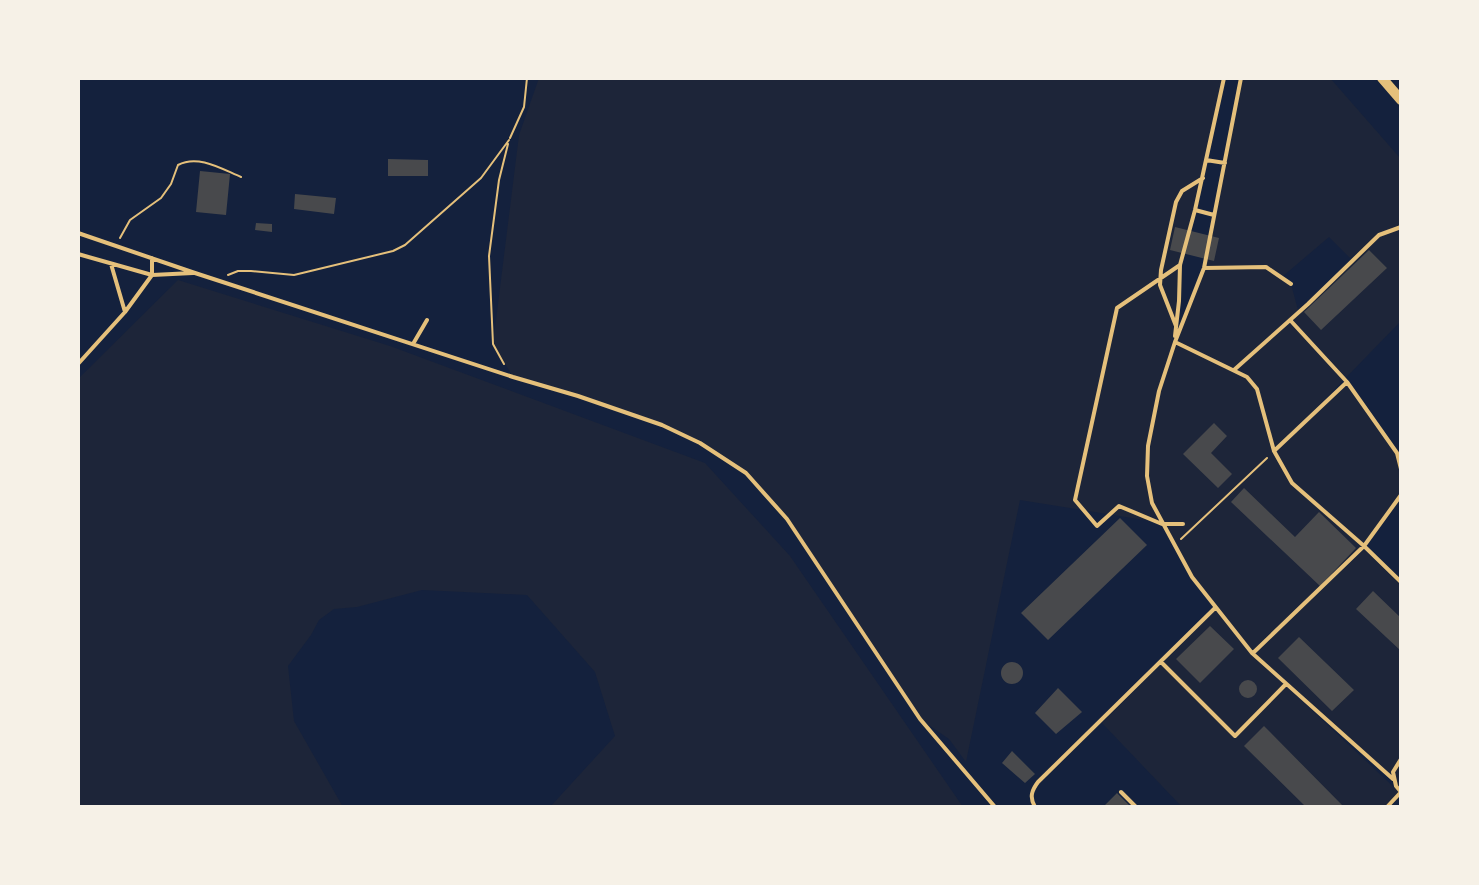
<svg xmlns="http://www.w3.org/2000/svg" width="1479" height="885" viewBox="0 0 1479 885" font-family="Karla,sans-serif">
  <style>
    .green { fill: #1d2539; fill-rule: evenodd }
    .building { fill: #48494c }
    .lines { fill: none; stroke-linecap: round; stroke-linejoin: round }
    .path { stroke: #e5c07b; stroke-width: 2 }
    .service { stroke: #e5c07b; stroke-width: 4 }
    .secondary { stroke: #e5c07b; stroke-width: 10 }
  </style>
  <rect width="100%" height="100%" fill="#14213d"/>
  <!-- green -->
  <path class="green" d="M539,78H1223L1180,265L1175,339L1204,268L1242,78H1330L1401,159V321L1297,428L1347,382L1397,453L1401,469V495L1364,546L1297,612L1364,550L1401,585V789L1253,653L1252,654L1399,792L1386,807H1182L1102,723L1216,610L1192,577L1163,523L1020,500L966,762L949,739L920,719L787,519L746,473L700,443L662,425L513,377L493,344L519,135ZM1329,237L1350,258L1367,246L1298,310L1291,284L1282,277Z
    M178,280L390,346L705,463L790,556L963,807H550L615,736L595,672L527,595L422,590L357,607L334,609L319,620L311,635L288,666L294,721L343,807H78V379Z"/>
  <!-- building -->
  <path class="building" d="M388,159L428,160V176H388Z
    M200,171L230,174L226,215L196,212Z
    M295,194L336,198L334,214L294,209Z
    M256,223L272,224V232L255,230Z
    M1175,227L1219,238L1214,261L1170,250Z
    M1369,250L1387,268L1321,330L1304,312Z
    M1214,423L1227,436L1211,453L1232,474L1218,488L1183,454Z
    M1244,488L1295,537L1319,512L1356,548L1320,586L1231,502Z
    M1120,518L1147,545L1048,640L1021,613Z
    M1373,591L1401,618V651L1356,609Z
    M1210,626L1234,649L1200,683L1176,659Z
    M1299,637L1354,690L1332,711L1278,658Z
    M1001 673a11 11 0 1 1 22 0a11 11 0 1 1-22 0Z
    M1239 689a9 9 0 1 1 18 0a9 9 0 1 1-18 0Z
    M1058,688L1082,712L1056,734L1035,713Z
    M1264,726L1344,807H1306L1244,746Z
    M1012,751L1035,774L1025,783L1002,763Z
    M1117,793L1131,807H1103Z"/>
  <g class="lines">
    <!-- path -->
    <path class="path" d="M510,138L524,107L527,78
      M120,238L130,220L161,198L171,184L178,165C198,154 222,169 241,177
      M228,275L238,271H251L294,275L393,251L405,245L481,178L509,140
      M504,364L493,344L489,256L499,180L508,144
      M1181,539L1267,458"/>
    <!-- service -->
    <path class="service" d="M1241,78L1204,268L1175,342L1159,391L1148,446L1147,476L1152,503L1192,577L1252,653L1393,779
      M1206,160L1225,163
      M1195,210L1214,215
      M78,233L195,273L513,377L578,396L662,425L700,443L746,473L787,519L920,719L995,807
      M78,254L152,275L193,273
      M111,264L125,312
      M1180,265L1117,308L1075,500L1097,526L1119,506L1162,524H1183
      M1204,268L1266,267L1291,284
      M1290,320L1347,382L1397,453L1401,469
      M1176,326L1160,285L1161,270L1176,202L1182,191L1203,178
      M1175,336L1179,301L1180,265L1195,210L1224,78
      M1175,342L1247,377L1257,389L1274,451L1292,483L1364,546L1401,582
      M413,344L427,320
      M78,364L125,312L152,275V258
      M1234,370L1308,304L1379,235L1401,227
      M1274,451L1347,382
      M1253,653L1364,546L1401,495
      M1161,662L1235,736L1286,684
      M1401,759L1393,772L1396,786L1401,792
      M1121,792L1136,807
      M1035,807C1029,797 1032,790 1038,782L1215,608
      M1387,807L1401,792"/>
    <!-- secondary -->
    <path class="secondary" d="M1382,78L1401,100"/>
  </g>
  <!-- border -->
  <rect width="1479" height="885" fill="none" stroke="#f6f1e7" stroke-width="160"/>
</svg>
